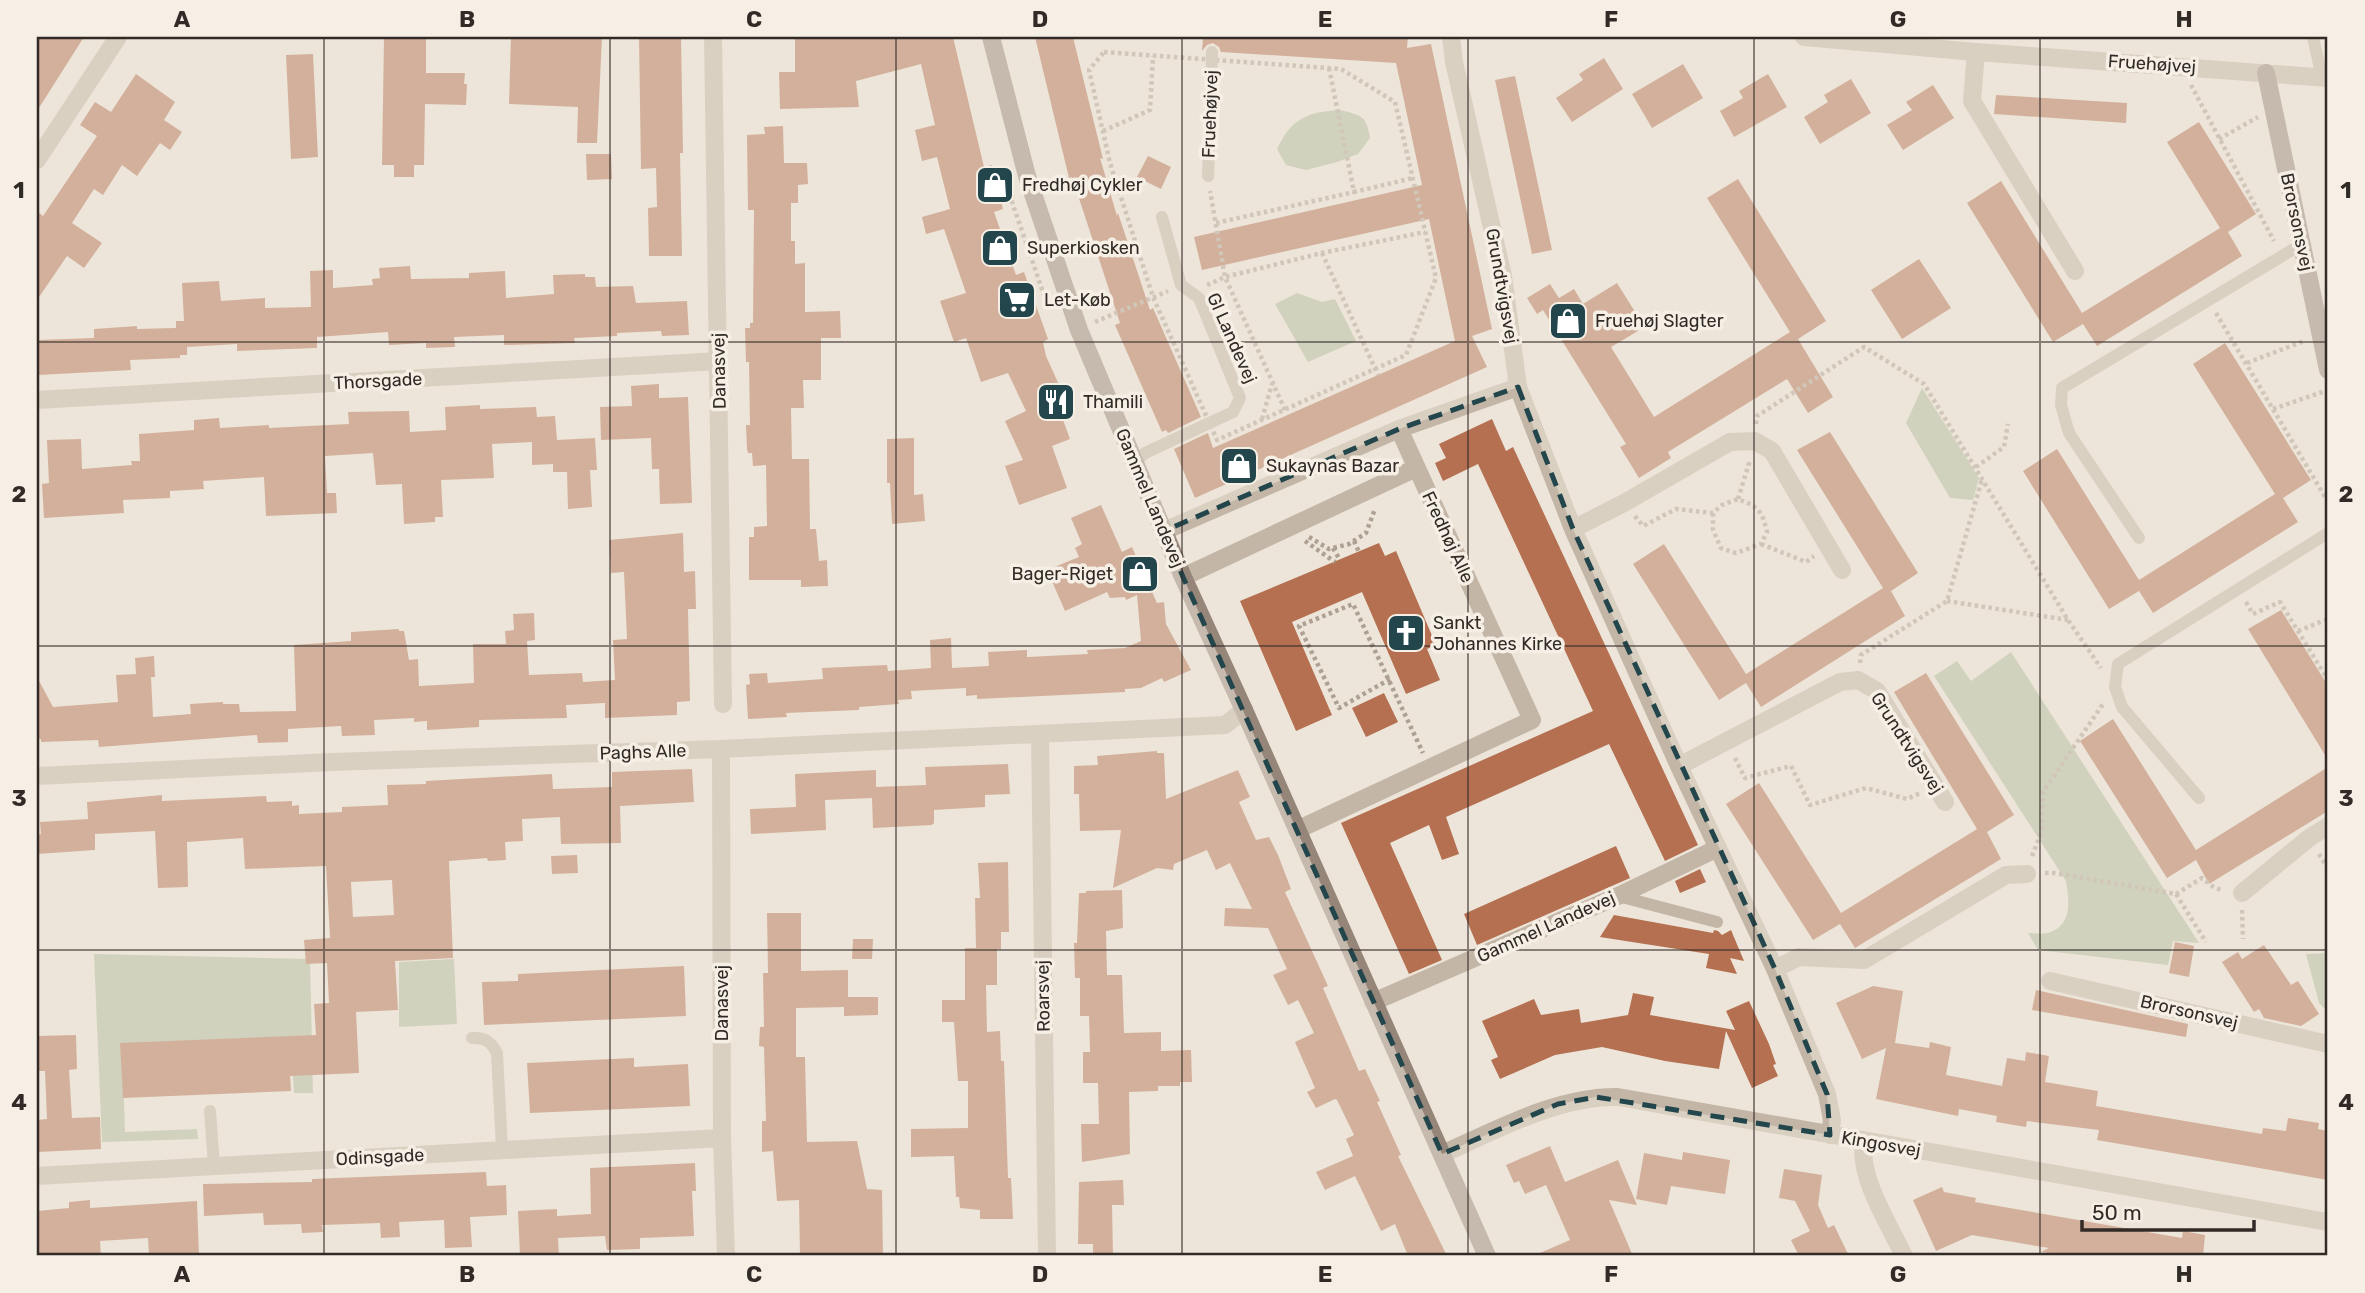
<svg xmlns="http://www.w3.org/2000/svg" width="2365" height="1293" viewBox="0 0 2365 1293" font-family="Rubik,sans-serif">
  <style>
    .green { fill: #adba9c }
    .building { fill: #b47050; fill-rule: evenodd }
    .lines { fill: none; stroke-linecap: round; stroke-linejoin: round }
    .path { stroke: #aea092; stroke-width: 4.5; stroke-dasharray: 3.5 3.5; stroke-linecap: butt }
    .lane { stroke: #c3b6a7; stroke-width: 12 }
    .street { stroke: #c3b6a7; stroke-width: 18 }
    .secondary { stroke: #968679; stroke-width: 18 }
    .marked { fill: none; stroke: #22464c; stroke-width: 5; stroke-dasharray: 14 9; stroke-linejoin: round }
    .grid { fill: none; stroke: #312a26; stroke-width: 2; stroke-opacity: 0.55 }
    .labels { text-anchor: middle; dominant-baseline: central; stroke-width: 7; stroke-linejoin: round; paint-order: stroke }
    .street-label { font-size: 18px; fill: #312a26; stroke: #f5efe5 }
    .poi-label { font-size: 18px; fill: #312a26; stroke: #f5efe5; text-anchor: start }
    .neatline { fill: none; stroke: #312a26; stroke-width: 2.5 }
    .grid-label { font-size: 23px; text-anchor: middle; font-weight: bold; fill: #312a26 }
  </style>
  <rect width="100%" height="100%" fill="#ede5d9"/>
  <!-- green -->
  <path class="green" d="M1340,110C1361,115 1367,116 1370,138L1358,154L1337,162L1306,170L1286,165L1277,149C1292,118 1307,112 1340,110Z
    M1297,293L1322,302L1335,299L1356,341L1308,362L1275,304Z
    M1922,388L1979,478L1973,500L1950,498L1906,423Z
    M2011,652L2199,943L2173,941L2168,965L2038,950L2028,933C2035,933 2045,935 2051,932C2073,923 2069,899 2066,881L1934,676L1957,661L1971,681Z
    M2328,953V1012L2319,1003L2306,954Z
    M94,954L310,959L313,1093H294L291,1038L122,1046L125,1132L197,1129L198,1139L102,1142Z
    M454,959L457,1024L399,1027V962Z"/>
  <!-- building -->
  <path class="building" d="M37,37H84L37,111Z
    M384,37H426V73H465L464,84H467L466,105L425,104L424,165H414V177H394V165H382Z
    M511,37H602L597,143H577L578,107L509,104Z
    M639,37H681L683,153H680L682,256H649L648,208L657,207L656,168L641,169Z
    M795,37H953L984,167L992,165L1003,209L994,212L1016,275L1024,272L1048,339L1043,342L1046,356L1073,416L1063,420L1070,439L1052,446L1067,488L1019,505L1005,466L1023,460L1005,421L1026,411L1008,373L981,382L966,338L954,342L940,301L966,293L944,229L926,234L922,217L950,209L937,157L922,161L915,130L935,125L921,64L856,81L859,107L780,109L779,72H795Z
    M1035,37H1073L1103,159L1100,158L1117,216L1118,213L1150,310L1153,308L1201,417L1168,433L1166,430L1162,432L1115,325L1120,323L1072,177L1069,178Z
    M1203,37H1408L1407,48L1431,44L1492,329L1472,336L1487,367L1195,498L1174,449L1208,433L1213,448L1455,341L1429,219L1202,270L1194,237L1422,185L1396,63L1221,52L1219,47L1213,43L1207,45L1202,51Z
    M313,54L318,157L291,159L286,55Z
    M1604,58L1623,89L1572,122L1556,98L1583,80L1579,74Z
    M1683,64L1703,98L1652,128L1632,94Z
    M136,74L175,102L164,120L182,132L170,150L160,143L137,176L122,165L103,195L94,189L72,223L102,243L84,268L67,256L37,300V211L43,216L97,136L80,125L95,102L111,112Z
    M1768,74L1787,107L1734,137L1720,111L1743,98L1739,91Z
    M1515,76L1552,250L1532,254L1495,80Z
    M1851,79L1871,113L1820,144L1804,117L1828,102L1824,95Z
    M1933,85L1954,118L1903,150L1887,125L1912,110L1906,102Z
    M1996,95L2127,103L2126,123L1994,114Z
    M2199,122L2256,214L2228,232L2242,256L2097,346L2083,324L2053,342L1967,203L2001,181L2082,313L2220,228L2167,142Z
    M783,126L784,163H807L808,184L798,185V203H791V241H795V264L805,263V312L840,311L841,338H821V380H803L804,408H791L792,459H809L810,529H816L819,561L827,560L828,586L801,587V580H749V537H754V527L767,526L766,465L753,466L752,453H748L747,449L746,425H750L749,362H746L745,328H750V323H753L754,210H748L747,135L765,134L764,127Z
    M586,154H611L612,179L587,180Z
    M1148,156L1171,167L1161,189L1137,177Z
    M1738,179L1826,321L1798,339L1833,397L1808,413L1787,379L1668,452L1671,458L1639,478L1620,447L1626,444L1543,310L1537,314L1527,298L1550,284L1559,298L1574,289L1583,304L1617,283L1639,318L1632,322L1638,331L1611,347L1654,417L1790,332L1707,198Z
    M1919,259L1951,308L1902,339L1871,290Z
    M410,266L411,279L469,278V273L505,271L506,298L554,294L553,275L585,274V277H595L596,287L633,286L636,303L687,301L689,335L662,336L661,331L617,333V336L574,338L575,343L504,345V335L454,337L455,347L426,348V343L389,345L388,332L317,337V348L237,351V344L187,347V355H180V358L130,360L131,370L39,375L38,340L94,338V329L137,326V329L176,328V321H184L182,283L219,281L221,301L265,298V308L311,307L310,271L333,270V288L373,285L372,279L380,278L379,268Z
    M2225,343L2311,480L2283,498L2298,522L2153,613L2139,591L2109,609L2023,471L2057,449L2139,580L2275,494L2193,364Z
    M659,384V398L688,397L692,503L660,504L659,469H652L651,438L601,440L600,407L632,406L631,386Z
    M480,405V409L536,407L537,417L555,416L557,440L595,438L597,470H590L592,507L568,509L567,472H553V464L532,465V442L492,444L494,478L441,480L443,517H435V522L404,524L402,484L376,485L373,453L325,456L327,493H336L337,513L266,516L264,477L203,481L204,489L170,491V498L123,500L124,513L44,518L42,484L49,483L47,440L81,439L82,469L132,465L131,461H140L139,434L194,430V420L219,418L220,428L269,425V428L349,424L348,412L409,411L410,432L446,430L445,407Z
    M1492,419L1506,451L1513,447L1698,845L1665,861L1609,744L1446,817L1459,854L1442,860L1429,825L1390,843L1442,960L1409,974L1341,823L1593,711L1478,464L1443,481L1435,463L1446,458L1439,444Z
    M1830,432L1918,573L1891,591L1905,616L1761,707L1746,683L1719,700L1633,564L1664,544L1746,674L1883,588L1797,450Z
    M914,438V495L923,494L925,521L892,524L890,483H887V439Z
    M1101,505L1122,552L1132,547L1157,603L1164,602L1166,624L1191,670L1164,682L1162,678L1141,688L1125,689V692L977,699V695L966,696V688L911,691L912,699L898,700L899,704L859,707V710L786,713L787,717L748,719L746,685L750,684L749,674L767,673L768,683L823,679L822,668L887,665L888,671L931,668L930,640L951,638L952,668L989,666L988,652L1027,650V657L1088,654L1087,650L1125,648L1141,641L1137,595L1126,600L1125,597L1110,598L1107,592L1065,611L1047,570L1079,557L1075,548L1082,544L1071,518Z
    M683,533L684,572L695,571L696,609H688L690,701L677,702V715L605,718V703L566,705L567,718L479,720V727L427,730V721L414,722V718L374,720L375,735L342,736L341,726L288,729V742L258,743L257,735L99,747L98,740L41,742V739H37V677L53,707L118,702L116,675L136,674L135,658L154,656L155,677H151L153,717L191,714L190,704L223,702V704H239L240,712L296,711L294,645L351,641V632L399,629V631H404L409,660L418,659L419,686L474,683L473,644H506L505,631L514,630L513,614L534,613L535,640L527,641L529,675L582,673L583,682L615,680L613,640L627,639L624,572L611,573L609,540Z
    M1379,543L1385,556L1396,551L1436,645L1427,649L1440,680L1406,694L1362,592L1292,622L1332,715L1296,731L1240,601Z
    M2281,610L2328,686V760L2248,629Z
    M1926,673L2014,815L1987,832L2001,859L1855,948L1840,924L1813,940L1726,804L1759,783L1841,913L1977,829L1894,692Z
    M1384,693L1398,722L1366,737L1352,708Z
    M2113,719L2196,850L2328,767V811L2209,884L2196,860L2167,878L2080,741Z
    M1157,751V753H1164L1166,799L1238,770L1250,797L1239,802L1256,840L1269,837L1278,855L1291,889L1285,892L1328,986L1323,988L1359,1071L1365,1069L1380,1101L1377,1102L1401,1155L1398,1156L1447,1256H1408L1395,1224L1381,1231L1355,1176L1325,1190L1316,1172L1353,1156L1346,1139L1354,1135L1337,1100L1335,1099L1316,1108L1307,1092L1315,1088L1295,1042L1314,1033L1298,1000L1288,1005L1273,975L1287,969L1268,928L1224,926L1225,908L1252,909L1230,863L1216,870L1207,850L1174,864L1173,870L1157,868L1113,888L1121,830L1080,831L1079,794H1074V766L1098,765L1097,756Z
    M1008,764L1010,794L985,795V807L934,810V823L932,825L873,828L872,798L825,800L826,830L751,834L750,809L796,807L795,774L876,770V787L926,785L925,767Z
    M692,769L694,802L620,806L621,843L561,844L560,817L522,819L523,841L505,842L506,860L488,861L487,858L449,861L453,958L395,961L398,1010L356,1012L359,1073L290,1076L291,1091L123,1098L120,1043L316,1035L314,1004L329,1003L327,963L306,964L304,940L330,938L326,866L245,869L243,838L187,842L188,887L158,888L155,831L95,834V850L37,854V835L41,834L40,822L88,819L87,802L162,795V801L266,796L267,802L292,801V806L299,805V814L342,812V807L388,805L387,785L426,784V781L552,774L553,789L612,787V772ZM392,880L394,915L353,917L351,882Z
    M1616,846L1630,878L1477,945L1464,914Z
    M577,855L578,873L552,874L551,856Z
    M1008,862L1009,932H1001V949H997V985H986L987,1032L1000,1031L1001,1061H1004L1008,1178H1011L1013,1219H980V1210L960,1208L959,1197H956L954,1156L911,1157V1129L968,1128V1081H958L954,1022H942V1000H965V948H976L975,898H980L978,863Z
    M1700,869L1706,882L1680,893L1675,881Z
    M1122,890L1123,928L1106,931L1107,975H1122L1124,1033L1161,1032V1051L1191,1050L1192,1082H1180V1086H1158V1091L1129,1092L1130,1154L1082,1162L1081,1124H1099L1098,1083H1083V1052H1090L1089,1016H1080V978H1075L1074,943H1077L1079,893H1086V891Z
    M767,913H801V971L848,970V997H878V1015L844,1016V1007L796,1008V1057H805L807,1142L857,1141L867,1189L882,1190L883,1256H800L799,1200L777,1201L773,1151L762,1152V1121H766L764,1047L759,1046L760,1027H764L763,973H768Z
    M1614,915L1713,933L1714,930L1718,931L1722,935L1731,930L1744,961L1730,958L1737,974L1706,968L1709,954L1600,937Z
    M853,939H873L872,959H852Z
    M2175,942L2194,946L2189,977L2169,973Z
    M2264,945L2291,985L2298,981L2319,1014L2301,1026L2264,1018L2259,1009L2254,1012L2222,962L2238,952L2242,959Z
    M684,966L686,1016L484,1025L482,982L518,981V974Z
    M1873,986L1903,991L1895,1043L1929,1048L1930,1042L1951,1047L1946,1075L2002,1086L2007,1058L2025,1061L2026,1052L2049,1056L2045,1082L2098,1091L2096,1106L2262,1134L2263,1128L2286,1131L2288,1118L2319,1123L2318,1129L2328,1131V1180L2097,1140L2099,1130L2027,1121L2026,1127L1996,1122L1997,1116L1959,1109L1958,1116L1876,1099L1886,1048L1862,1059L1836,1003Z
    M2036,990L2188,1024L2186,1037L2032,1010Z
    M1633,993L1654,997L1650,1015L1735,1030L1726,1011L1749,1001L1769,1044L1776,1064L1773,1065L1778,1076L1752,1088L1726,1031L1719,1069L1665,1061L1602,1047L1555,1055L1500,1079L1491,1060L1498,1057L1482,1021L1534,999L1541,1015L1579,1009L1581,1023L1628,1015Z
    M76,1035L77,1069L69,1070L72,1118L100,1117L101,1149L37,1152V1120L47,1119L45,1071H37V1036Z
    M634,1058V1067L688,1064L690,1106L530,1113L527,1063Z
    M1550,1146L1565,1182L1618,1160L1637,1205L1609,1200L1633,1256H1533L1570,1240L1546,1185L1525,1194L1519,1181L1514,1183L1506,1165Z
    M1683,1152L1730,1160L1725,1194L1671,1186L1667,1205L1636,1199L1644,1153L1682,1160Z
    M695,1163L696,1191H692L694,1236L640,1238V1249L607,1250L605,1236L558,1238L559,1256H520L518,1211L557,1209V1216L591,1214L590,1168Z
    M1784,1169L1822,1175L1818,1205L1828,1228L1834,1225L1849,1256H1799L1791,1240L1810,1231L1795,1201L1779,1198Z
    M486,1172L487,1186L506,1185L507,1215L470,1217L472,1247L445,1248L444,1220L399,1222L400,1237L381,1238L380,1223L322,1225L323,1232L302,1233L301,1224L264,1225L263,1213L204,1216L203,1184L312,1182V1179Z
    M1123,1180L1124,1205H1112L1113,1256H1093V1244H1078L1079,1182Z
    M1942,1187L1944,1192L1976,1198L1975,1202L2182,1238L2183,1231L2205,1235L2203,1256H2069L2041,1252L2049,1248L1972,1235L1936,1251L1913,1200Z
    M90,1200V1208L197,1201L199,1256H174V1253L149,1255L148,1238L100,1241L101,1256H37V1211L69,1208V1202Z"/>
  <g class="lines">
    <!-- path -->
    <path class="path" d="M1104,52L1341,69L1395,102L1436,278L1406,355L1217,440L1153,297L1110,163L1089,70Z
      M1329,68L1354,192L1413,178
      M2191,85L2274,241
      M1103,131L1150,110L1153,56
      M2219,139L2258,117
      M1012,194L1011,199L1044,295
      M1216,223L1354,192
      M1322,253L1378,375
      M1207,285L1225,277L1210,191
      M2216,313L2328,502
      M1095,322L1168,291
      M2247,363L2304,341
      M2273,409L2328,390
      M1285,410L1225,277L1322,253L1425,232
      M1262,419L1272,384
      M1756,424L1757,416L1864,347L1924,384L2068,620L2101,668
      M1976,467L2004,447L2008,424
      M1738,499L1750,460
      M1635,516L1643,526L1676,509L1713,513L1722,505L1738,499C1759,507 1762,511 1767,532L1761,544L1736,553L1721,548L1713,530V513
      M1309,537L1329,549L1349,544L1366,533L1375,509
      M1305,541L1335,562
      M1354,541L1359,552
      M1761,544L1806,562L1814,556
      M1333,548L1340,560
      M1947,601L2068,620
      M2246,602L2253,614L2280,602L2328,680
      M2298,631L2328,619
      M1860,663L1861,655L1947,601L1982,479
      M1390,679L1339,708L1299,626L1353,604L1423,753
      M1735,758L1745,778L1791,766L1810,805L1866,788L1907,799L1920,793
      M2319,854L2328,869
      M2032,856L2041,833L2043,792L2103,704
      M2045,873H2054L2176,894L2206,942
      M2176,894L2202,878L2212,886L2223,891
      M2242,910L2243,939"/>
    <!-- lane -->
    <path class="lane" d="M2313,37L2322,78
      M1208,176L1212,52
      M1135,462L1145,453L1233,412L1240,398L1199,298L1181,285L1162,217
      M2139,538L2069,433L2061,405L2062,388L2302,244
      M2199,798L2122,707L2115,687L2118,664L2328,533
      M1618,896L1717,922
      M472,1038C485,1037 491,1042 497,1053L502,1150
      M210,1111L214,1166"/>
    <!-- street -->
    <path class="street" d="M713,37L723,704
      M1451,37L1454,62L1503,276L1518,387L1573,529L1679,766L1775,969L1827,1094L1832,1120L1830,1135
      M1804,37L1976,52L2328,78
      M1976,52L1972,101L2075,271
      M37,160L118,37
      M37,400L719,361
      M1573,529L1624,503L1730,442L1755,441L1772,451L1842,570
      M1164,531L1399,429L1518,387
      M1183,577L1416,468
      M1040,735L1047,1256
      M721,749L722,1138L726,1256
      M1679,766L1840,682L1858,680L1877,691L1945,802
      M37,776L332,762L721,749L1225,725L1244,710
      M1297,830L1532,720L1399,429
      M2242,893L2309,838L2328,826
      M1775,969L1799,957L1864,960L2006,875L2027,874
      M2050,981L2328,1044
      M1373,1002L1618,896L1718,848
      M1864,1142C1858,1177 1889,1224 1904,1256
      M1442,1154C1497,1130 1557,1096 1618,1097L2328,1222
      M37,1176L722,1138"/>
    <!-- secondary -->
    <path class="secondary" d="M991,37L1027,176L1079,330L1183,577L1244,710L1487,1256
      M2266,73L2328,370"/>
  </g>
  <!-- marked area -->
  <path d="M0 0H2365V1293H0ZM1518,387L1573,529L1775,969L1827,1094L1830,1135L1596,1097L1558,1104L1442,1154L1183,577L1164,531L1399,429Z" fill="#ede5d9" fill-opacity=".55" fill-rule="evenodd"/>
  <path class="marked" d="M1518,387L1573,529L1775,969L1827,1094L1830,1135L1596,1097L1558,1104L1442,1154L1183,577L1164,531L1399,429Z"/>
  <!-- grid -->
  <path class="grid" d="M324,37V1256M610,37V1256M896,37V1256M1182,37V1256M1468,37V1256M1754,37V1256M2040,37V1256M37,342H2328M37,646H2328M37,950H2328"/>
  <!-- icons -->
  <defs>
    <symbol id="shop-square" viewBox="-11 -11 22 22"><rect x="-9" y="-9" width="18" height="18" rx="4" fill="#22464c" stroke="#f5efe5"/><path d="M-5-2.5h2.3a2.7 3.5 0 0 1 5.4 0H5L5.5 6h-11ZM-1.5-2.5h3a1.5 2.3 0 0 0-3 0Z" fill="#fff"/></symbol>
    <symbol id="supermarket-square" viewBox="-11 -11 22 22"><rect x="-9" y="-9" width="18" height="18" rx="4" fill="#22464c" stroke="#f5efe5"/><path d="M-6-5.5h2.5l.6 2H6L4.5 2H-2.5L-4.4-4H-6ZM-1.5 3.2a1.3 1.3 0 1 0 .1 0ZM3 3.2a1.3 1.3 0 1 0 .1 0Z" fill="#fff"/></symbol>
    <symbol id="restaurant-square" viewBox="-11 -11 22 22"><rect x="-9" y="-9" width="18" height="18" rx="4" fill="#22464c" stroke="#f5efe5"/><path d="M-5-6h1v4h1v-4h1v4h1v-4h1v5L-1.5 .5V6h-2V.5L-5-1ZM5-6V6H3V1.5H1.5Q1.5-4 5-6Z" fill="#fff"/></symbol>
    <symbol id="church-square" viewBox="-11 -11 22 22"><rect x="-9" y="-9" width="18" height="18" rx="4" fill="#22464c" stroke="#f5efe5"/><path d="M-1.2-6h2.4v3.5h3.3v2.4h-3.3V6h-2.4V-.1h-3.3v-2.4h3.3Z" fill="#fff"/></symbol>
  </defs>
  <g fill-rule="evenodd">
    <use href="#shop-square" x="973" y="163" width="44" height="44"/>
    <use href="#shop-square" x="978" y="226" width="44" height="44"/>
    <use href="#supermarket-square" x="995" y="278" width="44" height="44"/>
    <use href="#shop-square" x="1546" y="299" width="44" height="44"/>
    <use href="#restaurant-square" x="1034" y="380" width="44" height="44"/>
    <use href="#shop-square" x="1217" y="444" width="44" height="44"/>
    <use href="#shop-square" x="1118" y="552" width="44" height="44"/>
    <use href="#church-square" x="1384" y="611" width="44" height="44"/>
  </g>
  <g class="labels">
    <!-- street labels -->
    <g class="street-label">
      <text transform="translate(2152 64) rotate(4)">Fruehøjvej</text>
      <text transform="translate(1210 114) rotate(-88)">Fruehøjvej</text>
      <text transform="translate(2297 222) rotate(78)">Brorsonsvej</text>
      <text transform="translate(1502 286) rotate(80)">Grundtvigsvej</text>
      <text transform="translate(1232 338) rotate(66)">Gl Landevej</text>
      <text transform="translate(719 371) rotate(-91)">Danasvej</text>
      <text transform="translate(378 381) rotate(-3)">Thorsgade</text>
      <text transform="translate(1150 498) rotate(67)">Gammel Landevej</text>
      <text transform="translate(1448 537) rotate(65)">Fredhøj Alle</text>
      <text transform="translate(1907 743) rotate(57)">Grundtvigsvej</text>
      <text transform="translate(643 752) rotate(-2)">Paghs Alle</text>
      <text transform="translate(1546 927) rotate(-24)">Gammel Landevej</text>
      <text transform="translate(1043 996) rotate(-91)">Roarsvej</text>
      <text transform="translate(722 1003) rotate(-90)">Danasvej</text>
      <text transform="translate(2189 1012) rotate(13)">Brorsonsvej</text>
      <text transform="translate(1881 1144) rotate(10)">Kingosvej</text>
      <text transform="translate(380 1157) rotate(-3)">Odinsgade</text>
    </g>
    <!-- poi labels -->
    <g class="poi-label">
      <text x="1022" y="185">Fredhøj Cykler</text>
      <text x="1027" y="248">Superkiosken</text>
      <text x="1044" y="300">Let-Køb</text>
      <text x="1595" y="321">Fruehøj Slagter</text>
      <text x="1083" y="402">Thamili</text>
      <text x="1266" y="466">Sukaynas Bazar</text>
      <text x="1113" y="574" text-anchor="end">Bager-Riget</text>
      <text x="1433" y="623">Sankt<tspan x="1433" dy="21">Johannes Kirke</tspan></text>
    </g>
  </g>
  <!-- border -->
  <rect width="2365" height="1293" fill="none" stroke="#f5efe5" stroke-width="77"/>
  <!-- scale -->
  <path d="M2082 1220v10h172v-10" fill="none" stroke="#312a26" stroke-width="3.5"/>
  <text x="2092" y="1220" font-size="21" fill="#312a26" stroke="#f5efe5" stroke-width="5" paint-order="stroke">50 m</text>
  <rect x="38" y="38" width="2288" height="1216" class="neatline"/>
  <g class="grid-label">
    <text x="182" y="27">A</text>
    <text x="467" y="27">B</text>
    <text x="754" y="27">C</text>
    <text x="1040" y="27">D</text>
    <text x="1325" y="27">E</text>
    <text x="1611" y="27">F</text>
    <text x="1898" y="27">G</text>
    <text x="2184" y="27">H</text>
    <text x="19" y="198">1</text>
    <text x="2346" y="198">1</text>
    <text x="19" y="502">2</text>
    <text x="2346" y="502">2</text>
    <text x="19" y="806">3</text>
    <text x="2346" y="806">3</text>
    <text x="19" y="1110">4</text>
    <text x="2346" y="1110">4</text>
    <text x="182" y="1282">A</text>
    <text x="467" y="1282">B</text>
    <text x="754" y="1282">C</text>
    <text x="1040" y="1282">D</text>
    <text x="1325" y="1282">E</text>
    <text x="1611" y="1282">F</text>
    <text x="1898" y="1282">G</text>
    <text x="2184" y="1282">H</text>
  </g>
</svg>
